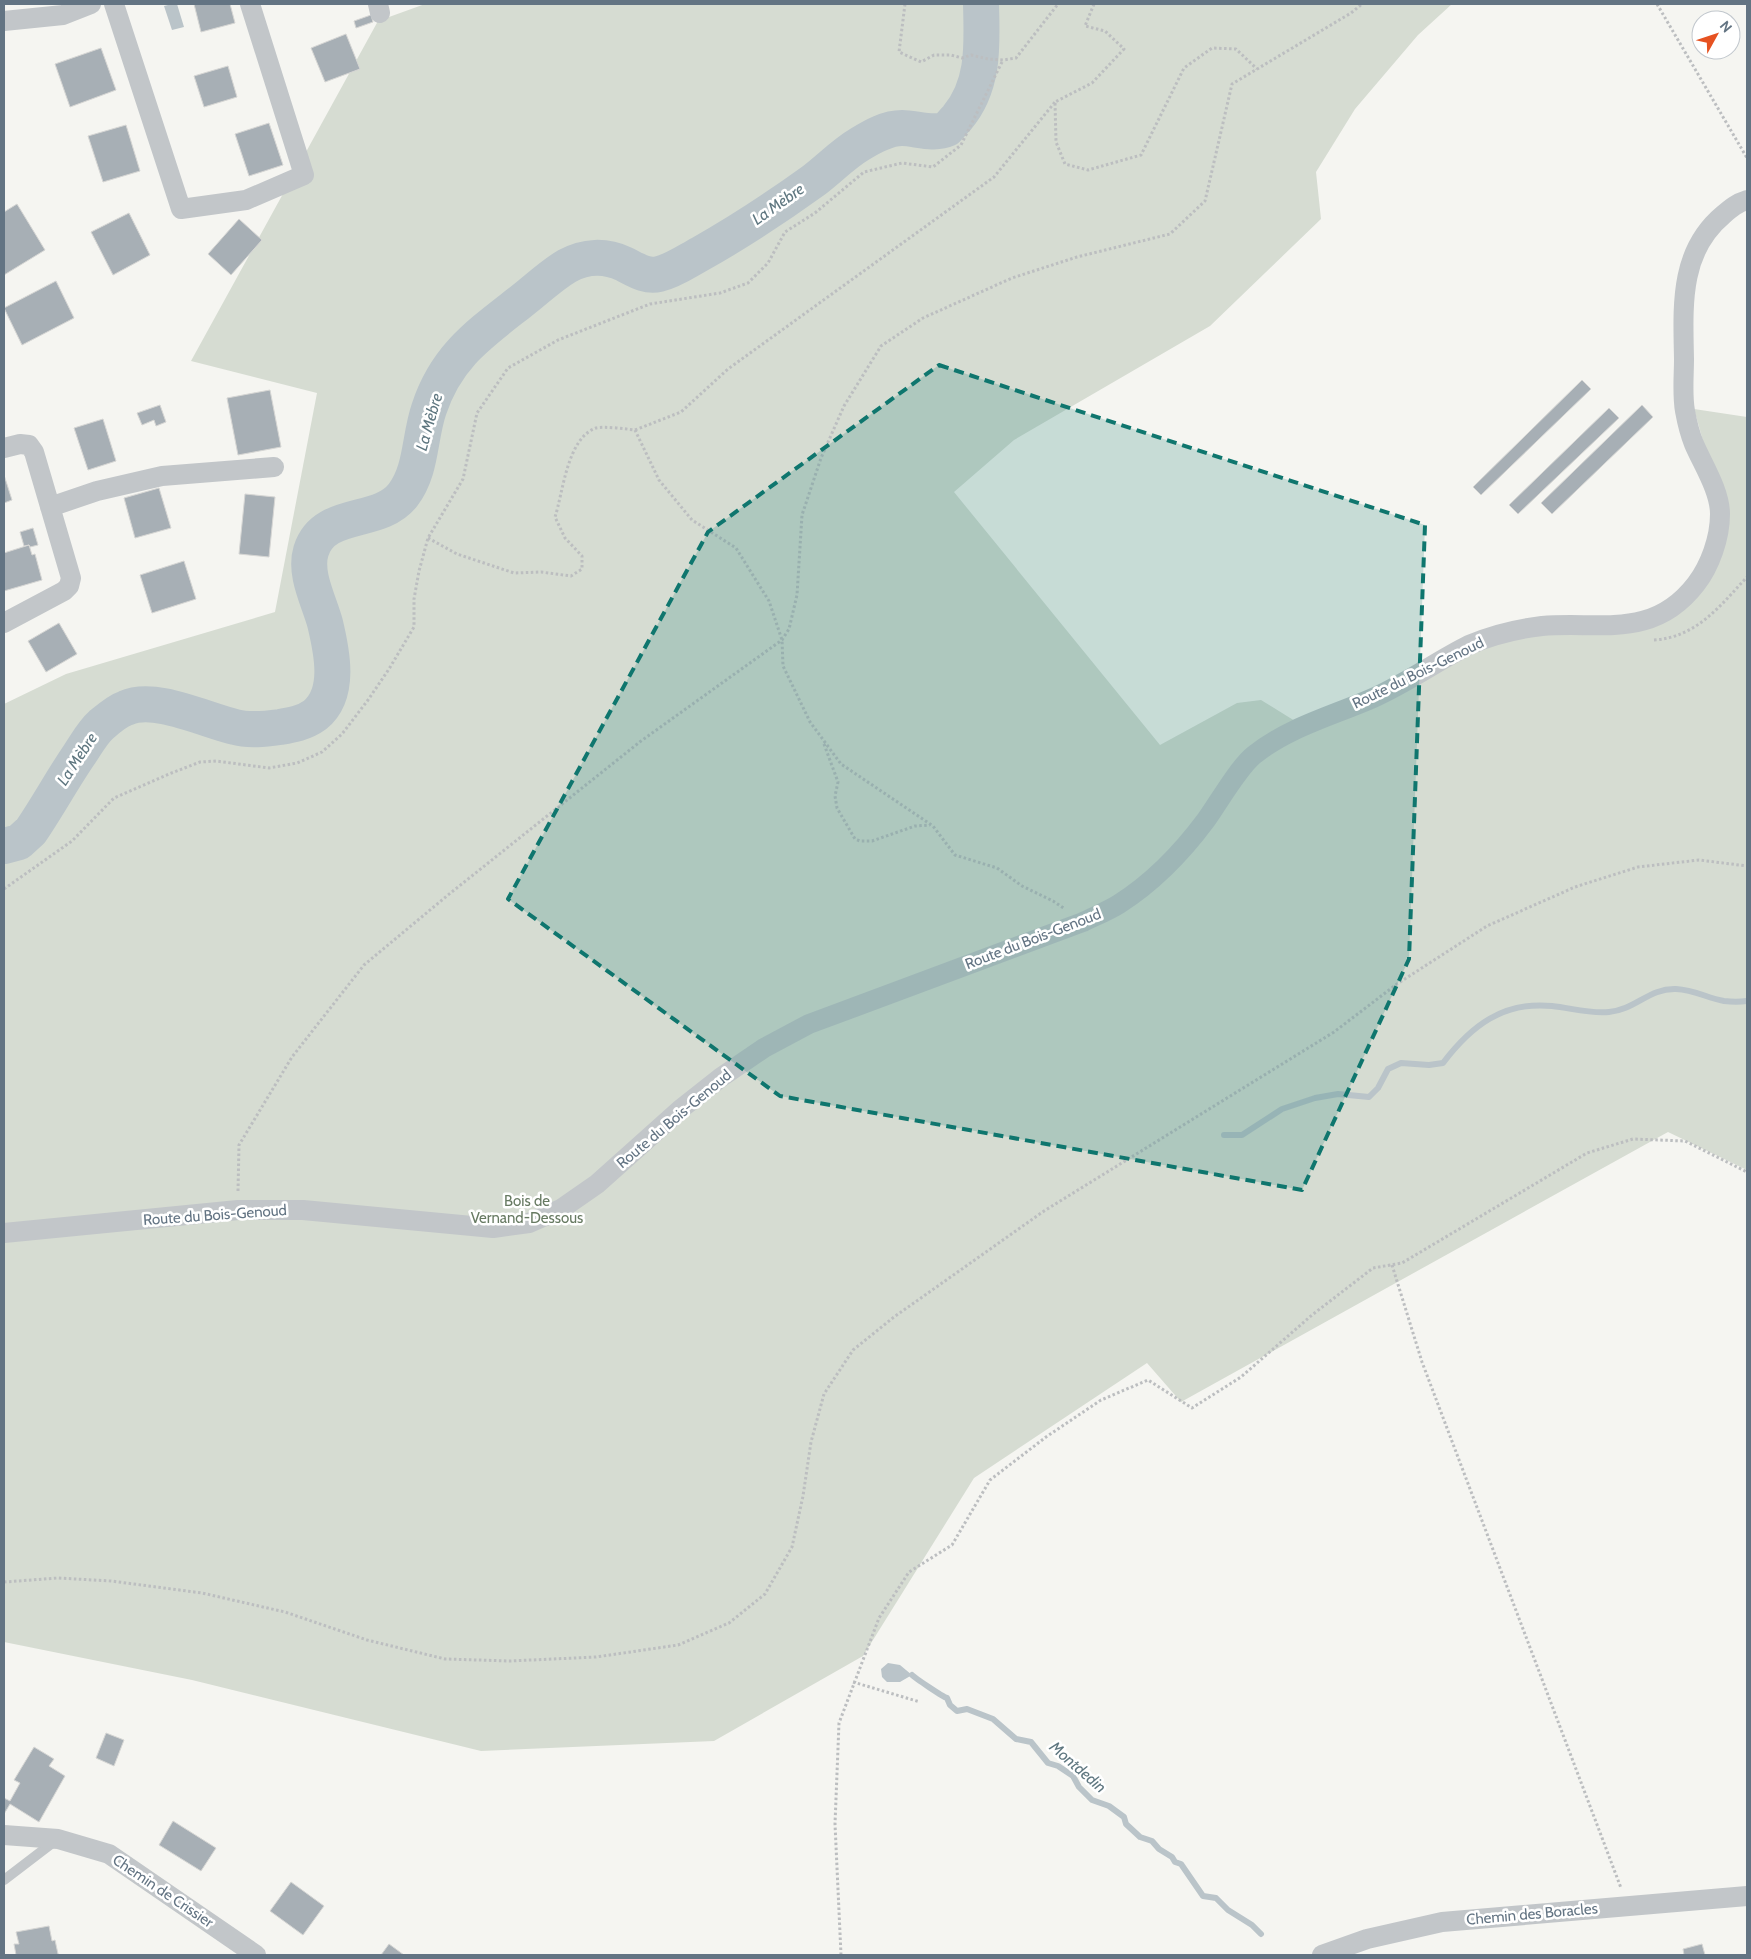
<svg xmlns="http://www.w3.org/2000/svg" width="1751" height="1959" viewBox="0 0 1751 1959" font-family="Cabin,sans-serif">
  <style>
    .green { fill: #d6dcd2 }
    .water { fill: #bac4c9 }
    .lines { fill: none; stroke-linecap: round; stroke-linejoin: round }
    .stream { stroke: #bac4c9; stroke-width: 6 }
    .river { stroke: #bac4c9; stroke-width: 36 }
    .building { fill: #a7afb5; stroke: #d6d6d4 }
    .path { stroke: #bcbec0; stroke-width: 3; stroke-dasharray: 2.5 2.5; stroke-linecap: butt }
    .service { stroke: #c2c6c9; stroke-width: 10 }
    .minor { stroke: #c2c6c9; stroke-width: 20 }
    .marked { fill: #0f766e; fill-opacity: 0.2; stroke: #0f766e; stroke-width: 4; stroke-dasharray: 10 6; stroke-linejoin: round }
    .labels { text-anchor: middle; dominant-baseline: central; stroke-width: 5; stroke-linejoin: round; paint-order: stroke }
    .street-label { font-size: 15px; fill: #637483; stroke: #fff }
    .park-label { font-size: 15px; fill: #677a62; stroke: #fff }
    .water-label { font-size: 16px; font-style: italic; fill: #5f7780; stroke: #fff }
  </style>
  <rect width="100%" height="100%" fill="#f5f5f1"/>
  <!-- green -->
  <path class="green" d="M425,4H1452L1418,35L1355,109L1316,172L1321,219L1210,326L1014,440L954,492L1160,745L1237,703L1261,700L1311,731L1474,652L1513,638L1544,634L1634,631L1721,555L1705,448L1694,409L1747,417V1170L1668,1132L1181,1402L1147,1363L974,1478L863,1656L714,1741L481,1751L192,1680L4,1642V704L66,674L275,612L317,393L191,361L378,21Z"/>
  <!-- water -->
  <path class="water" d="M172,4H177L184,27L172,30L164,6Z
    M888,1663L900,1665L912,1675L900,1682H887L882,1677L881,1669Z"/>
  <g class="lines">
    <!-- stream -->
    <path class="stream" d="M1224,1135H1242L1282,1109L1315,1098L1338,1094L1369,1097L1378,1088L1388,1069L1401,1063L1429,1065L1443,1063C1471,1026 1503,1001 1552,1006C1571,1008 1590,1014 1609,1012C1635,1010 1649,988 1676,989C1695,990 1707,998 1724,1001C1732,1002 1740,1002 1747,1001
      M912,1675C915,1678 943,1697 947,1698L950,1705L957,1711L967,1709L993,1719L1016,1739L1031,1742L1048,1763L1058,1766L1073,1776L1079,1787L1092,1800L1109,1806L1124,1817L1126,1824L1140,1837L1152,1841L1159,1849L1172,1857L1175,1862L1181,1864L1203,1896L1216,1898L1228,1910L1252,1925L1261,1934"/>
    <!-- river -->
    <path class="river" d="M4,846L19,842L31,831C48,806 62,780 79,755C86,745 92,733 101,725C108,719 117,711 126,708C155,695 205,720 235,727C249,731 265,729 280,727C292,725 304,723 315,715C341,694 332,652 325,623C319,601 304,574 311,551C324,509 379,526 403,495C422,470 419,438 429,409C446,357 478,335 519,303C535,291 550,276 567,266C585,256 605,255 624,264C636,270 646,277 659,274C673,271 687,261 700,254C739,232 777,207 813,181C829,169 843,154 860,144C873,136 887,128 902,128C915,128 934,135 947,129C948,128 956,119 957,118C985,85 982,44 981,4"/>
  </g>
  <!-- building -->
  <path class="building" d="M194,4H230L235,23L201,32Z
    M371,15L373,22L356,28L354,21Z
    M346,34L360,69L325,82L311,48Z
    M101,48L116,90L70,107L55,64Z
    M228,66L237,97L204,107L194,76Z
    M269,123L283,165L249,176L235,134Z
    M126,125L140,171L103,182L88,136Z
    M17,204L45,250L4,275V212Z
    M129,213L150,255L113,275L91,232Z
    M239,219L262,240L231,275L208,254Z
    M56,281L74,318L22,345L4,308Z
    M1582,380L1591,389L1481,495L1473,487Z
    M270,390L281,447L238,455L227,398Z
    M160,405L166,422L156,426L154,420L142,425L137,413Z
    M1642,405L1653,417L1552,514L1541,503Z
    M1609,408L1619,418L1518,514L1509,505Z
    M103,419L116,461L88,470L74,428Z
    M4,475L12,500L4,503Z
    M159,488L171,528L135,538L124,498Z
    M245,494L275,497L269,557L239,554Z
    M33,528L38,545L30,547L29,545L24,546L20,532Z
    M29,545L32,555L35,554L42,580L4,591V553Z
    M184,561L196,599L152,613L140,575Z
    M59,623L77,654L46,672L28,641Z
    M106,1733L124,1740L114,1766L96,1758Z
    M34,1747L54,1759L49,1766L65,1776L39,1822L10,1804L4,1814V1798L10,1801L20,1783L14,1780Z
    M173,1821L216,1848L201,1871L159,1845Z
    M291,1882L324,1906L303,1935L270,1911Z
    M49,1926L52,1941L55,1940L58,1954L61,1955H16L14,1944H19L16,1932Z
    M389,1944L404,1955H381Z
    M1702,1944L1705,1955H1684L1683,1949Z"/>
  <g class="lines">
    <!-- path -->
    <path class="path" d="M905,4L899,52L921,62L934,55H951L962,58L971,55L988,59L1003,60L1016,58L1058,4
      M1094,4L1085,26L1105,31L1124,49L1092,83L1055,102L1056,142L1065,164L1088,170L1141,155L1184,68L1212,48L1236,49L1257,69
      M1657,4L1747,158
      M635,430L681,412L728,369L994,177L1055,102
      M428,538L457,554L514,573L541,572L571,576L582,569V556L565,538L555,517C563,493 567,438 596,428C604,426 626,429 635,430L659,480L692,520L736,548L769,601L782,640L783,666L810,722L841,764L933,826L955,855L997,868L1022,886L1053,901L1065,909
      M1654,640C1697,637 1720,606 1747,577
      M824,744L838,782L835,796L837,808L855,839L860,841H872L915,826L930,825
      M4,889L72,841L114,798L169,774L200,762L216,761L269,768L297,763L322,752L342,734L368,700L389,669L414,627V599L419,571L428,538L463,479L477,413L508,368L558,340L650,304L720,293L748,283L768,263L785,232L815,213L864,172L902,163L933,167L961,145L1003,60
      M238,1191L239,1145L292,1057L364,965L448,895L641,741L782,640L789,629L797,595L802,515L821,458L844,406L881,346L923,318L1012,278L1077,257L1170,234L1205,201L1232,84L1351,13L1362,4
      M1392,1265L1422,1362L1621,1888
      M4,1582L58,1578L111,1581L202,1593L285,1612L367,1640L445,1659L510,1661L596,1657L678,1645L729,1623L765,1594L792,1547L803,1496L811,1442L824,1394L853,1350L894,1317L1044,1211L1334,1032L1397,984L1487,926L1575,887L1638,867L1699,860L1747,866
      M853,1682L920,1702
      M841,1955L835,1824L839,1723L879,1618L909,1572L952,1545L990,1480L1046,1437L1101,1400L1148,1380L1192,1408L1241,1377L1312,1315L1373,1268L1402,1263L1587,1153L1633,1139L1685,1141L1747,1172"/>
    <!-- service -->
    <path class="service" d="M4,1880L55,1841"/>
    <!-- minor -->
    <path class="minor" d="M114,4L181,209L246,200L304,175L250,4
      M378,4L380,13
      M4,21L63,15L91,4
      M4,448L20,444L29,445L34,452L71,578L69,586L64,591L4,623
      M50,507L97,491L162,476L274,467
      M4,1233L238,1210H303L493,1228L529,1223L561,1209L597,1184L682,1108L720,1078L764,1048L809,1024L1083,922C1095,916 1108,911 1119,904C1152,883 1183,851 1206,820C1219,802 1238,768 1254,755C1289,727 1332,716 1373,698C1407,683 1437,661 1469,645C1492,635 1517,629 1542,626C1600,621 1653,640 1696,584C1710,566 1720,538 1720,514C1720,491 1703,465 1694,444C1690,434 1687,422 1685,411C1682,394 1684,376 1684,359C1683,306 1679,252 1723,215C1731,208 1737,203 1747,200
      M4,1835L58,1839L109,1854L256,1955
      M1322,1955L1367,1939L1442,1922L1747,1896"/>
  </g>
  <!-- marked area -->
  <path class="marked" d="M939,365L1425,525L1409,959L1302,1190L780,1096L508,899L708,532Z"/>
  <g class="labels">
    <!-- street labels -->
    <g class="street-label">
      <text transform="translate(1418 673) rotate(-26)">Route du Bois-Genoud</text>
      <text transform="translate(1033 939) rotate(-21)">Route du Bois-Genoud</text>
      <text transform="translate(674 1119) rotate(-40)">Route du Bois-Genoud</text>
      <text transform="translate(215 1215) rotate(-4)">Route du Bois-Genoud</text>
      <text transform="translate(163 1891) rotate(34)">Chemin de Crissier</text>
      <text transform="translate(1532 1914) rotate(-5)">Chemin des Boracles</text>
    </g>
    <!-- park labels -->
    <g class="park-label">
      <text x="527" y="1201">Bois de<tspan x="527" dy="17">Vernand-Dessous</tspan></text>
    </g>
    <!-- water labels -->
    <g class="water-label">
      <text transform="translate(778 204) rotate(-35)">La Mèbre</text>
      <text transform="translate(429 422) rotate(-74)">La Mèbre</text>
      <text transform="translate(77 759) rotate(-57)">La Mèbre</text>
      <text transform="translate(1078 1767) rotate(41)">Montdedin</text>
    </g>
  </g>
  <!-- border -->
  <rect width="1751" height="1959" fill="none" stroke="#637483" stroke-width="10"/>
  <!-- north arrow -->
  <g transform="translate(1716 35) rotate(50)"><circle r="24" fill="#ffffff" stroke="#c1c7cd"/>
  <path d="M0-4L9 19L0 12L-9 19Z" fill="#e65221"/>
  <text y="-8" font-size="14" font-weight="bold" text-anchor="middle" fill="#637483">N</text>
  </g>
</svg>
